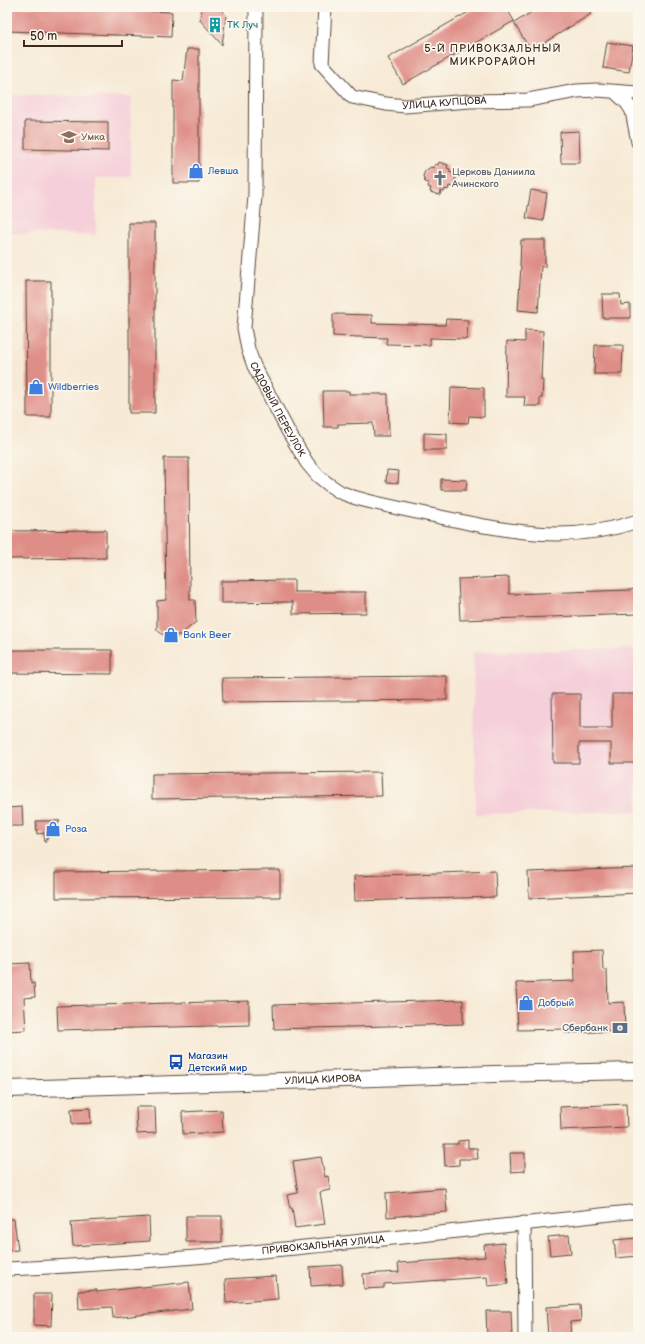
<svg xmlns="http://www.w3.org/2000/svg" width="645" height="1344" viewBox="0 0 645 1344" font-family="'Balsamiq Sans',sans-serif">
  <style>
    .built { fill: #f5cfd9 }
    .building { fill: #df8e87 }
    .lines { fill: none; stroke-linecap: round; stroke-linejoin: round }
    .minor-casing { stroke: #57473a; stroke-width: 15 }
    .major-casing { stroke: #57473a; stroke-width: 18 }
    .minor { stroke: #fff; stroke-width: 13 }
    .major { stroke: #fff; stroke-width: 16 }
    .labels { text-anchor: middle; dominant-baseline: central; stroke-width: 3.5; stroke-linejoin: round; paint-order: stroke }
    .culture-label { font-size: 10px; fill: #0d838f; stroke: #fbf7ec; text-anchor: start }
    .street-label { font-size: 10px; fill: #3b2a1e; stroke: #fbf7ec }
    .education-label { font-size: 10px; fill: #785e54; stroke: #fbf7ec; text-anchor: start }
    .shop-label { font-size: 10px; fill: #366cbe; stroke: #fbf7ec; text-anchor: start }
    .worship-label { font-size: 10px; fill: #5b616d; stroke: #fbf7ec; text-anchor: start }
    .service-label { font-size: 10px; fill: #4e5e75; stroke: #fbf7ec; text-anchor: end }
    .transit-label { font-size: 10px; fill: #164399; stroke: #fbf7ec; text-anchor: start }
    .neighbourhood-label { font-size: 11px; letter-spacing: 1px; fill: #3b2a1e; stroke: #fbf7ec }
  </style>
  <rect width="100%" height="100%" fill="#fbf7ec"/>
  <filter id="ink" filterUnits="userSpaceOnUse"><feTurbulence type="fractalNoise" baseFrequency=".025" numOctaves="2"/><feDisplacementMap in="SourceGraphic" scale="8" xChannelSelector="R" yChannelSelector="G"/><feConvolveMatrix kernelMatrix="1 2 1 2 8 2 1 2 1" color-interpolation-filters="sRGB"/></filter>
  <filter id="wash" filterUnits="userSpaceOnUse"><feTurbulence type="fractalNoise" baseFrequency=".012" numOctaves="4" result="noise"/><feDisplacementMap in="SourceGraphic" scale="16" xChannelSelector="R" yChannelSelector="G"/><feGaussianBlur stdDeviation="0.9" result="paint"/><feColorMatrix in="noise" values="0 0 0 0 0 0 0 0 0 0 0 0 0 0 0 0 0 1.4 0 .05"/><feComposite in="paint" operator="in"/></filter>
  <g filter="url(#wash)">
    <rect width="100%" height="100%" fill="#f7ead6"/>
    <!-- built -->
    <path class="built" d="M7,95L131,97V177L96,178V235L7,233Z
      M638,649V811L476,814L473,652Z"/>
    <g id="blocks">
      <!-- building -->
      <path class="building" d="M7,7H54L172,12L171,37L7,31Z
        M201,7H220L226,16L222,45L200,20Z
        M477,7H506L514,21L403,84L388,58Z
        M540,7H586L591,14L531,51L514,23Z
        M607,42L633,46L629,72L603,68Z
        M187,49H199V183H173V80L183,81Z
        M25,121L108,122V151L25,149Z
        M579,131L580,163H561L560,132Z
        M439,162L448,165L447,168L450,169L449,172L453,173L452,176L456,177L453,187L449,186L448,190L445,189L444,192L441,191L440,195L430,192L431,188L428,187L429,183L425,182L423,176L425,171L431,167L434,168L435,164L438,165Z
        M531,190L547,193L543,221L526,218Z
        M129,223H155V413H129Z
        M521,240H545V267L541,266L538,312L518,310L521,266H520Z
        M26,281H51V417H27Z
        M602,294H620L621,305L630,304V318H603Z
        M333,314L372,315V323L445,325L446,319L468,320L467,339L430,338V345L386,344L387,338L333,336Z
        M525,330L543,331L541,380H543L542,398H540V406H524L525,397H506L507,341L525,342Z
        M595,345H623L622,374H594Z
        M451,387L484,388V417L469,416L468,423L450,422Z
        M323,391H349V394H388L389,436H374L373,423L338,424V427H324Z
        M424,433L447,434V450H424Z
        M164,458H189L190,600H195L196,622L180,635H163L157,630V601L166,600Z
        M387,470L399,471L398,483L386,482Z
        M441,479L467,480L466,490H441Z
        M106,530V558L7,559V531Z
        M509,577V594L630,590L638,588V614L460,620L458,579Z
        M294,580V592H366V613L293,614V602L221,603V581Z
        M7,650H112V674L7,673Z
        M447,676V700L223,702L222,678Z
        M552,694H580V728H612V694H637V763H611V743H579V763H553Z
        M381,772L382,796L152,799V774Z
        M22,807L23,826H7V808Z
        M36,821H60L45,842L44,833L37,834Z
        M638,868V893L529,898L528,872Z
        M280,870V897L56,898V872Z
        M495,871L496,897L355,901L354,876Z
        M602,950L603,970H607L608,1003L624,1002L625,1031L565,1033V1029L518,1030L516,983L575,981L574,951Z
        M30,963L31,984L34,983L35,997L24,998L26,1030L7,1031V964Z
        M463,1000V1024L274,1029L273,1005Z
        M249,1001V1025L58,1030L57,1006Z
        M626,1104L627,1127L561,1130L560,1107Z
        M136,1107H155L156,1133L137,1134Z
        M90,1108L91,1123L72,1124L71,1109Z
        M222,1110L223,1132L183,1134L182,1112Z
        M468,1140V1148H477L478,1159H459V1165L445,1166L444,1144H458V1141Z
        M510,1153H525V1171L511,1172Z
        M321,1157L325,1177L328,1176L330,1190L320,1192L325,1224L295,1228L292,1208H290L287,1195L298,1193L293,1161Z
        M445,1188L447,1212L387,1217L386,1193Z
        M186,1216H222V1242H186Z
        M149,1217L150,1241L73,1246L71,1222Z
        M7,1219H14L18,1250L7,1251Z
        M569,1235L571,1253L550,1255L548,1237Z
        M638,1238V1256L616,1258L614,1240Z
        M504,1243L508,1284L488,1286L487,1277L384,1284V1288L364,1289L363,1274L399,1272L398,1263L485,1257L484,1245Z
        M342,1265L343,1284L311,1286L310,1267Z
        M276,1276L278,1299L226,1303L225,1279Z
        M189,1282L192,1309L113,1318L112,1307L79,1309L78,1291L97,1290V1292Z
        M34,1294H52L51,1326L34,1325Z
        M580,1305L581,1321L570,1322L571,1337H548L546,1307Z
        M486,1311H511L512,1337H487Z"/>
    </g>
  </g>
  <g filter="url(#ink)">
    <use href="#blocks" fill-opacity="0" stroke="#57473a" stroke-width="1"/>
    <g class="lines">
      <defs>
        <g id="minor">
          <path id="s1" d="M256,7L255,196L244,328L248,349L254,366L288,431L307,463L318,476L328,484L340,492L353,497C380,505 408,510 436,516C506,531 568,545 638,521"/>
          <path id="s2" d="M325,7L322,64L352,97L386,104L405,106L470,101L528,100L577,91L597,90L638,93"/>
          <path d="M615,92L627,103L632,111L638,142"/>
          <path d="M524,1223L525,1337"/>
          <path id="s3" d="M7,1269C218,1260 428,1234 638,1211"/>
        </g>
        <g id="major">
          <path id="s4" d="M7,1089L315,1080L494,1074L638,1071"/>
        </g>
      </defs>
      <!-- minor casing -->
      <use href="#minor" class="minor-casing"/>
      <!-- major casing -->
      <use href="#major" class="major-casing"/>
      <!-- minor -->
      <use href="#minor" class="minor"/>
      <!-- major -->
      <use href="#major" class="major"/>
    </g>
  </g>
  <!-- icons -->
  <defs>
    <symbol id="building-bare" viewBox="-9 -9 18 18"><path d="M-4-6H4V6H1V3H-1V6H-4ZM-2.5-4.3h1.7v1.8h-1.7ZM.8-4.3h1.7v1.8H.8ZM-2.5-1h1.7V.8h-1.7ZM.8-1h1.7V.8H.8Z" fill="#0f9aa8" stroke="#fbf7ec" stroke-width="2.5" paint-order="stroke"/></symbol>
    <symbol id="school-bare" viewBox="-9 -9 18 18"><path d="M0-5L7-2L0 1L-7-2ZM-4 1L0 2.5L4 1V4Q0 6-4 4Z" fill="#8d6e63" stroke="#fbf7ec" stroke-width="2.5" paint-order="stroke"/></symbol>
    <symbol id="shop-bare" viewBox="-9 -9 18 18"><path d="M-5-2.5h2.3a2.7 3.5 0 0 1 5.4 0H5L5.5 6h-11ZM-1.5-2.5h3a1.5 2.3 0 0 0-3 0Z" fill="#3f7fe0" stroke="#fbf7ec" stroke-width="2.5" paint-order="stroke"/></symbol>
    <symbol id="church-bare" viewBox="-9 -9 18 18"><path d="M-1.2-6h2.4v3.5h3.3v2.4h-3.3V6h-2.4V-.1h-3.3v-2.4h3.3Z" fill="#6b7280" stroke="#fbf7ec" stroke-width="2.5" paint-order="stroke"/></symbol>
    <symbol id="bank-bare" viewBox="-9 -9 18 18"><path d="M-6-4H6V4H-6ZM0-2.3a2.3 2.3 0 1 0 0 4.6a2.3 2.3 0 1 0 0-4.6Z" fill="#5c6f8a" stroke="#fbf7ec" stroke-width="2.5" paint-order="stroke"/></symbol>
    <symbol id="bus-bare" viewBox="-9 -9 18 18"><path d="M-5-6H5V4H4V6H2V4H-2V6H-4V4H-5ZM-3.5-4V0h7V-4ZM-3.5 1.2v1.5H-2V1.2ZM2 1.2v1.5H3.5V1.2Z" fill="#1a4fb4" stroke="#fbf7ec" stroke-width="2.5" paint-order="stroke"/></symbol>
  </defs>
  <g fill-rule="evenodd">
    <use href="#building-bare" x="204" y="14" width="22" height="22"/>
    <use href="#school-bare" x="58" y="126" width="22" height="22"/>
    <use href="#shop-bare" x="185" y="160" width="22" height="22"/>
    <use href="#church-bare" x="429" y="167" width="22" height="22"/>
    <use href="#shop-bare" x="25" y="376" width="22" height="22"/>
    <use href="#shop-bare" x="160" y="624" width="22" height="22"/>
    <use href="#shop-bare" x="42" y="818" width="22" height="22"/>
    <use href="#shop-bare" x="515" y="992" width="22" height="22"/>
    <use href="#bank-bare" x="609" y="1017" width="22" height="22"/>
    <use href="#bus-bare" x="165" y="1051" width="22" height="22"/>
  </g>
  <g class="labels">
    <!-- culture labels -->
    <g class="culture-label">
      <text x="227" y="25">ТК Луч</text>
    </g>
    <!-- street labels -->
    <g class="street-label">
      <text stroke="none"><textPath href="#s2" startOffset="195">УЛИЦА КУПЦОВА</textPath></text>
      <text stroke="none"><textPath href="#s1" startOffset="410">САДОВЫЙ ПЕРЕУЛОК</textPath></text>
      <text stroke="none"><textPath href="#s4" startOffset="316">УЛИЦА КИРОВА</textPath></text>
      <text stroke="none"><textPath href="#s3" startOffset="317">ПРИВОКЗАЛЬНАЯ УЛИЦА</textPath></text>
    </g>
    <!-- education labels -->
    <g class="education-label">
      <text x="81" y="137">Умка</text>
    </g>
    <!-- shop labels -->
    <g class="shop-label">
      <text x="208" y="171">Левша</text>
      <text x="48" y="387">Wildberries</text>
      <text x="183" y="635">Bank Beer</text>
      <text x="65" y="829">Роза</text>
      <text x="538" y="1003">Добрый</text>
    </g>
    <!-- worship labels -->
    <g class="worship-label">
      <text x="452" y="172">Церковь Даниила<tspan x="452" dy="12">Ачинского</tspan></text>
    </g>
    <!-- service labels -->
    <g class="service-label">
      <text x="608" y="1028">Сбербанк</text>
    </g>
    <!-- transit labels -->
    <g class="transit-label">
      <text x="188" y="1056">Магазин<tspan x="188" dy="12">Детский мир</tspan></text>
    </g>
    <!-- neighbourhood labels -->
    <g class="neighbourhood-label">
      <text x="493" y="48">5-Й ПРИВОКЗАЛЬНЫЙ<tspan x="493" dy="13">МИКРОРАЙОН</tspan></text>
    </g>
  </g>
  <!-- margin -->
  <rect width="645" height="1344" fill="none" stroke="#fbf7ec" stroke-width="24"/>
  <!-- scale -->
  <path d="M24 40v6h98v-6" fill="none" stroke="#3b2a1e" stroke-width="2"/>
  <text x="30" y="40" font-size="12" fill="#3b2a1e" stroke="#fbf7ec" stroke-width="3" paint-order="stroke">50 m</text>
</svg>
